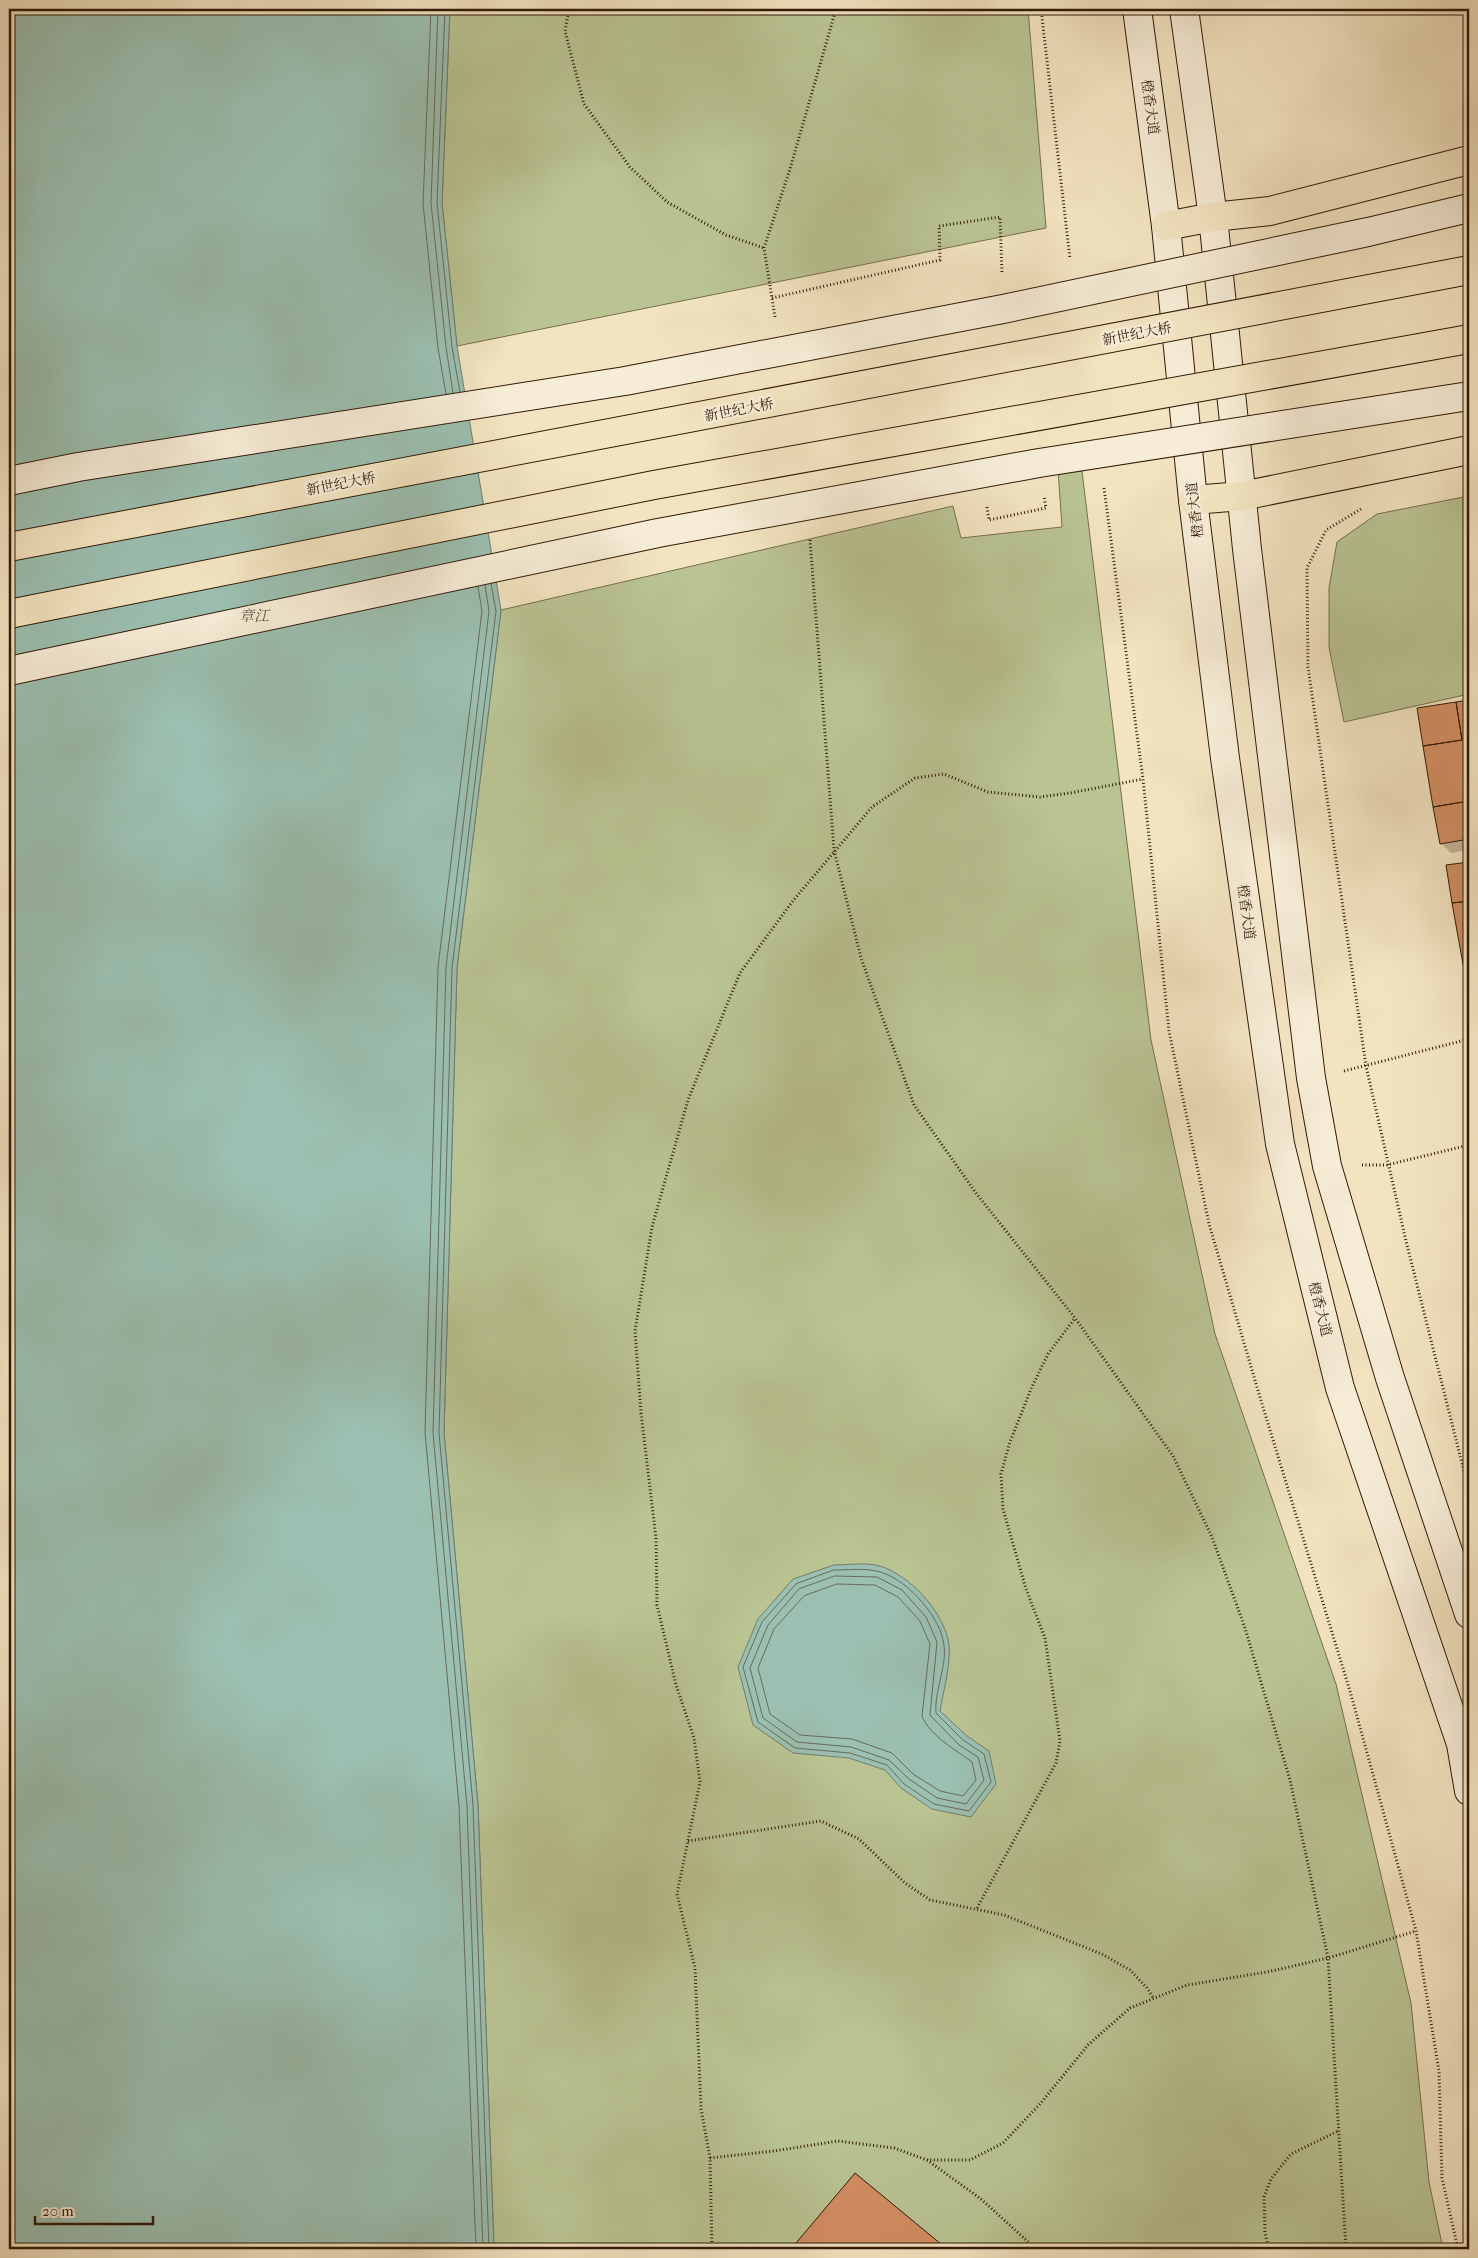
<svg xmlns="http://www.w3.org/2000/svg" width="1478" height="2258" viewBox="0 0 1478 2258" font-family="'IM FELL French Canon','Noto Serif SC',serif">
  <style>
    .green { fill: #bac493; stroke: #766f4e }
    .water { fill: #9bbfb0; stroke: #717d6d }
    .shadow { fill: #0003 }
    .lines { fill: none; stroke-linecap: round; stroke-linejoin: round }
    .shore { stroke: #666c5c; stroke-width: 1 }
    .building { fill: #d28e62; stroke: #311a08 }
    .secondary-casing { stroke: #311a08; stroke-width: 30 }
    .primary-casing { stroke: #311a08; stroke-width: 30 }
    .path { stroke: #311a08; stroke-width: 3; stroke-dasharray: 1 2.5; stroke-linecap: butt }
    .secondary { stroke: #f7edd7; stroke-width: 28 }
    .primary { stroke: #f3e4c1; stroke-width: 28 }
    .secondary-bridge-casing { stroke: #311a08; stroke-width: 30; stroke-linecap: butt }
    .highway-bridge-casing { stroke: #311a08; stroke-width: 30; stroke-linecap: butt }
    .secondary-bridge { stroke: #f7edd7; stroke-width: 28 }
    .highway-bridge { stroke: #f3e4c1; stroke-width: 28 }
    .labels { text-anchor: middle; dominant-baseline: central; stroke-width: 5; stroke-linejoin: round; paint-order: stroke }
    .street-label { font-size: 14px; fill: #311a08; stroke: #f7edd7 }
    .water-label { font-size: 15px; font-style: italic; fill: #565443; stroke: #f7edd7 }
  </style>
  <rect width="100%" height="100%" fill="#f3e4c1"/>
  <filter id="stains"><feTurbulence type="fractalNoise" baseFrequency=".004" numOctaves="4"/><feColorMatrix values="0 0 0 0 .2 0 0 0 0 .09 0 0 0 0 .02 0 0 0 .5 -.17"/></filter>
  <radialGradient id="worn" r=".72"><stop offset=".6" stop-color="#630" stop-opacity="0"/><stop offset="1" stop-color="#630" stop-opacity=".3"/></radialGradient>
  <!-- green -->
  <path class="green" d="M450,9H1028L1046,228L457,346L442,203Z
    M1058,470L1082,471L1151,1040L1215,1334L1336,1684L1411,2003L1429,2182L1443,2249H494L478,1805L444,1433L457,968L501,610L953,506L961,538L1062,527Z
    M1469,496V694L1344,722L1329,647V588L1337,542L1377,514Z"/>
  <!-- water -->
  <path class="water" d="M9,9H450L442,203L457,346L501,610L457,968L444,1433L478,1805L494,2249H9Z
    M834,1565C847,1565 866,1562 880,1566C910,1576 940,1608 948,1639C953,1656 943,1693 940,1711L967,1736L989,1751L996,1784L971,1817L932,1809L901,1788L885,1770L849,1758L793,1753L753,1725L738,1667L758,1619L793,1579Z"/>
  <!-- shadow -->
  <path class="shadow" d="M1469,701V850L1451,853L1441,843L1418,709Z
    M1469,863V996L1448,866Z
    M855,2175L945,2249H793Z"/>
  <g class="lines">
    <!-- shore -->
    <path class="shore" d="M431,9L423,204L438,348L446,394
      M438,9L431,203L446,347L453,393
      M445,9L437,203L452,347L460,392
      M834,1570C847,1570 863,1568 876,1571C904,1576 938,1614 943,1640C949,1664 934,1689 936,1713L963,1740L984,1754L991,1782L969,1811L934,1804L904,1784L887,1765L850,1753L795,1748L758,1722L743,1667L762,1622L796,1584Z
      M835,1576L877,1577L902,1590L926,1617L937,1642L930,1715L959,1745L978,1757L984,1780L966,1804L937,1798L909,1779L889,1760L851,1747L797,1742L763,1718L750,1668L768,1625L799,1589Z
      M837,1584L875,1585L898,1597L920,1621L930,1644L922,1716C930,1736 956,1750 972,1762L976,1780L963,1796L940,1791L913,1774L892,1753L852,1739L800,1735L770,1714L758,1668L774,1629L804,1596Z
      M476,2249L459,1806L425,1432L438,967L482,611L478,587
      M483,2249L467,1806L433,1433L446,967L489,611L485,585
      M489,2249L473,1805L439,1433L452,968L496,611L491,584"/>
  </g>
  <!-- building -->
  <path class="building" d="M1469,700V801L1433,807L1423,746L1462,740L1456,702Z
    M1456,702L1462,740L1423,746L1417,708Z
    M1469,801V839L1440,844L1433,807Z
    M1469,862V901L1452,903L1446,865Z
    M1469,901V963L1463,964L1452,903Z
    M1469,963V1002L1463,964Z
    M855,2173L947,2249H791Z"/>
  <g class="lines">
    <defs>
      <path id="secondary" d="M1137,9L1166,226L1193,500L1225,758L1280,1144L1340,1388L1461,1744L1469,1791
        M1184,9L1213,217L1247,549L1311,1078L1327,1166L1390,1378L1469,1614"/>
      <path id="primary" d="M1166,226L1213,217L1270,211L1469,160
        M1193,500L1242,496L1469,450"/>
    </defs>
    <!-- secondary casing -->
    <use href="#secondary" class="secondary-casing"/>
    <!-- primary casing -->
    <use href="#primary" class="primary-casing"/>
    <!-- path -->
    <path class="path" d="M569,9L565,31L584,104L630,167L667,202L726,235L764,248
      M1041,9L1070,259
      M772,298L940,260L939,226L1000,217L1002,273
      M775,317L764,248L790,169L836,9
      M1104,488L1143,779L1169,1031L1209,1224L1262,1404L1350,1691L1416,1931L1439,2071L1442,2178L1458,2249
      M987,507L989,520L1046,508L1044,496
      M1361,509L1326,530L1307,568L1308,667L1366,1066L1406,1241L1469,1491
      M810,540L834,850L861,958L914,1105L976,1193L1075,1318L1173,1456L1212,1537L1245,1628L1290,1780L1328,1958L1346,2249
      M1344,1071L1469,1039
      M1362,1165H1387L1469,1145
      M688,1841L821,1821L859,1839L905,1883L930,1900L1004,1915L1102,1954L1130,1970L1147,1988L1154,1999
      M977,1908L1056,1763L1060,1741L1045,1638L1026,1589L1003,1509L1001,1474L1010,1442L1031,1389L1048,1354L1075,1318
      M710,2158L774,2151L838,2141L894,2148L927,2160H970L1003,2143L1040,2104L1088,2045L1130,2008L1187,1985L1267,1972L1328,1958L1416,1931
      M927,2160L981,2199L1036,2249
      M712,2249L710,2158L701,2109L695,1968L677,1894L700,1782L694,1738L676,1685L657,1605L656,1538L641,1413L635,1331L652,1227L688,1100L740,973L792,902L872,807L915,778L944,774L988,792L1040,797L1070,793L1143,779
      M1269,2249L1265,2233L1264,2197L1271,2179L1291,2154L1338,2131"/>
    <!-- secondary -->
    <use href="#secondary" class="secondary"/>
    <!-- primary -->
    <use href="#primary" class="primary"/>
    <defs>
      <path id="secondary-bridge" d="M9,481L78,467L625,381L1003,309L1368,232L1469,208
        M9,671L658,533L1039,463L1469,396"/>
      <path id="highway-bridge" d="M9,547L1469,270
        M9,614L654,485L1469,339"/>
    </defs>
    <!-- secondary-bridge casing -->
    <use href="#secondary-bridge" class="secondary-bridge-casing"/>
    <!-- highway-bridge casing -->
    <use href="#highway-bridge" class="highway-bridge-casing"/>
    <!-- secondary-bridge -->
    <use href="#secondary-bridge" class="secondary-bridge"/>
    <!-- highway-bridge -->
    <use href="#highway-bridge" class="highway-bridge"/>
  </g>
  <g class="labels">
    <!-- street labels -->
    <g class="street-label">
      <text transform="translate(1150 107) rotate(82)">橙香大道</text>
      <text transform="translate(1137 334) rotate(-11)">新世纪大桥</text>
      <text transform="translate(739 410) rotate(-11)">新世纪大桥</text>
      <text transform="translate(341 484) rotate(-11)">新世纪大桥</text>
      <text transform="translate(1195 510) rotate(-97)">橙香大道</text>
      <text transform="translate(1246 912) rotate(82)">橙香大道</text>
      <text transform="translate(1320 1309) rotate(76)">橙香大道</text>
    </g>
    <!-- water labels -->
    <g class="water-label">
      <text x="254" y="616">章江</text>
    </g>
  </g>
  <!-- margin -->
  <rect width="1478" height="2258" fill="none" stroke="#f3e4c1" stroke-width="30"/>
  <rect x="10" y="10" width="1458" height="2238" fill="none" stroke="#311a08" stroke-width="2.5"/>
  <rect x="15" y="15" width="1448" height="2228" fill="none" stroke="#311a08"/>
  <!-- scale -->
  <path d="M35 2216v8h118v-8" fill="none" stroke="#311a08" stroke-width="2.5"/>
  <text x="42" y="2216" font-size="15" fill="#311a08" stroke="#f7edd7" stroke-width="4" paint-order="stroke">20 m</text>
  <rect width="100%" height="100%" filter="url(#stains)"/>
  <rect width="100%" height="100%" fill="url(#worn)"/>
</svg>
